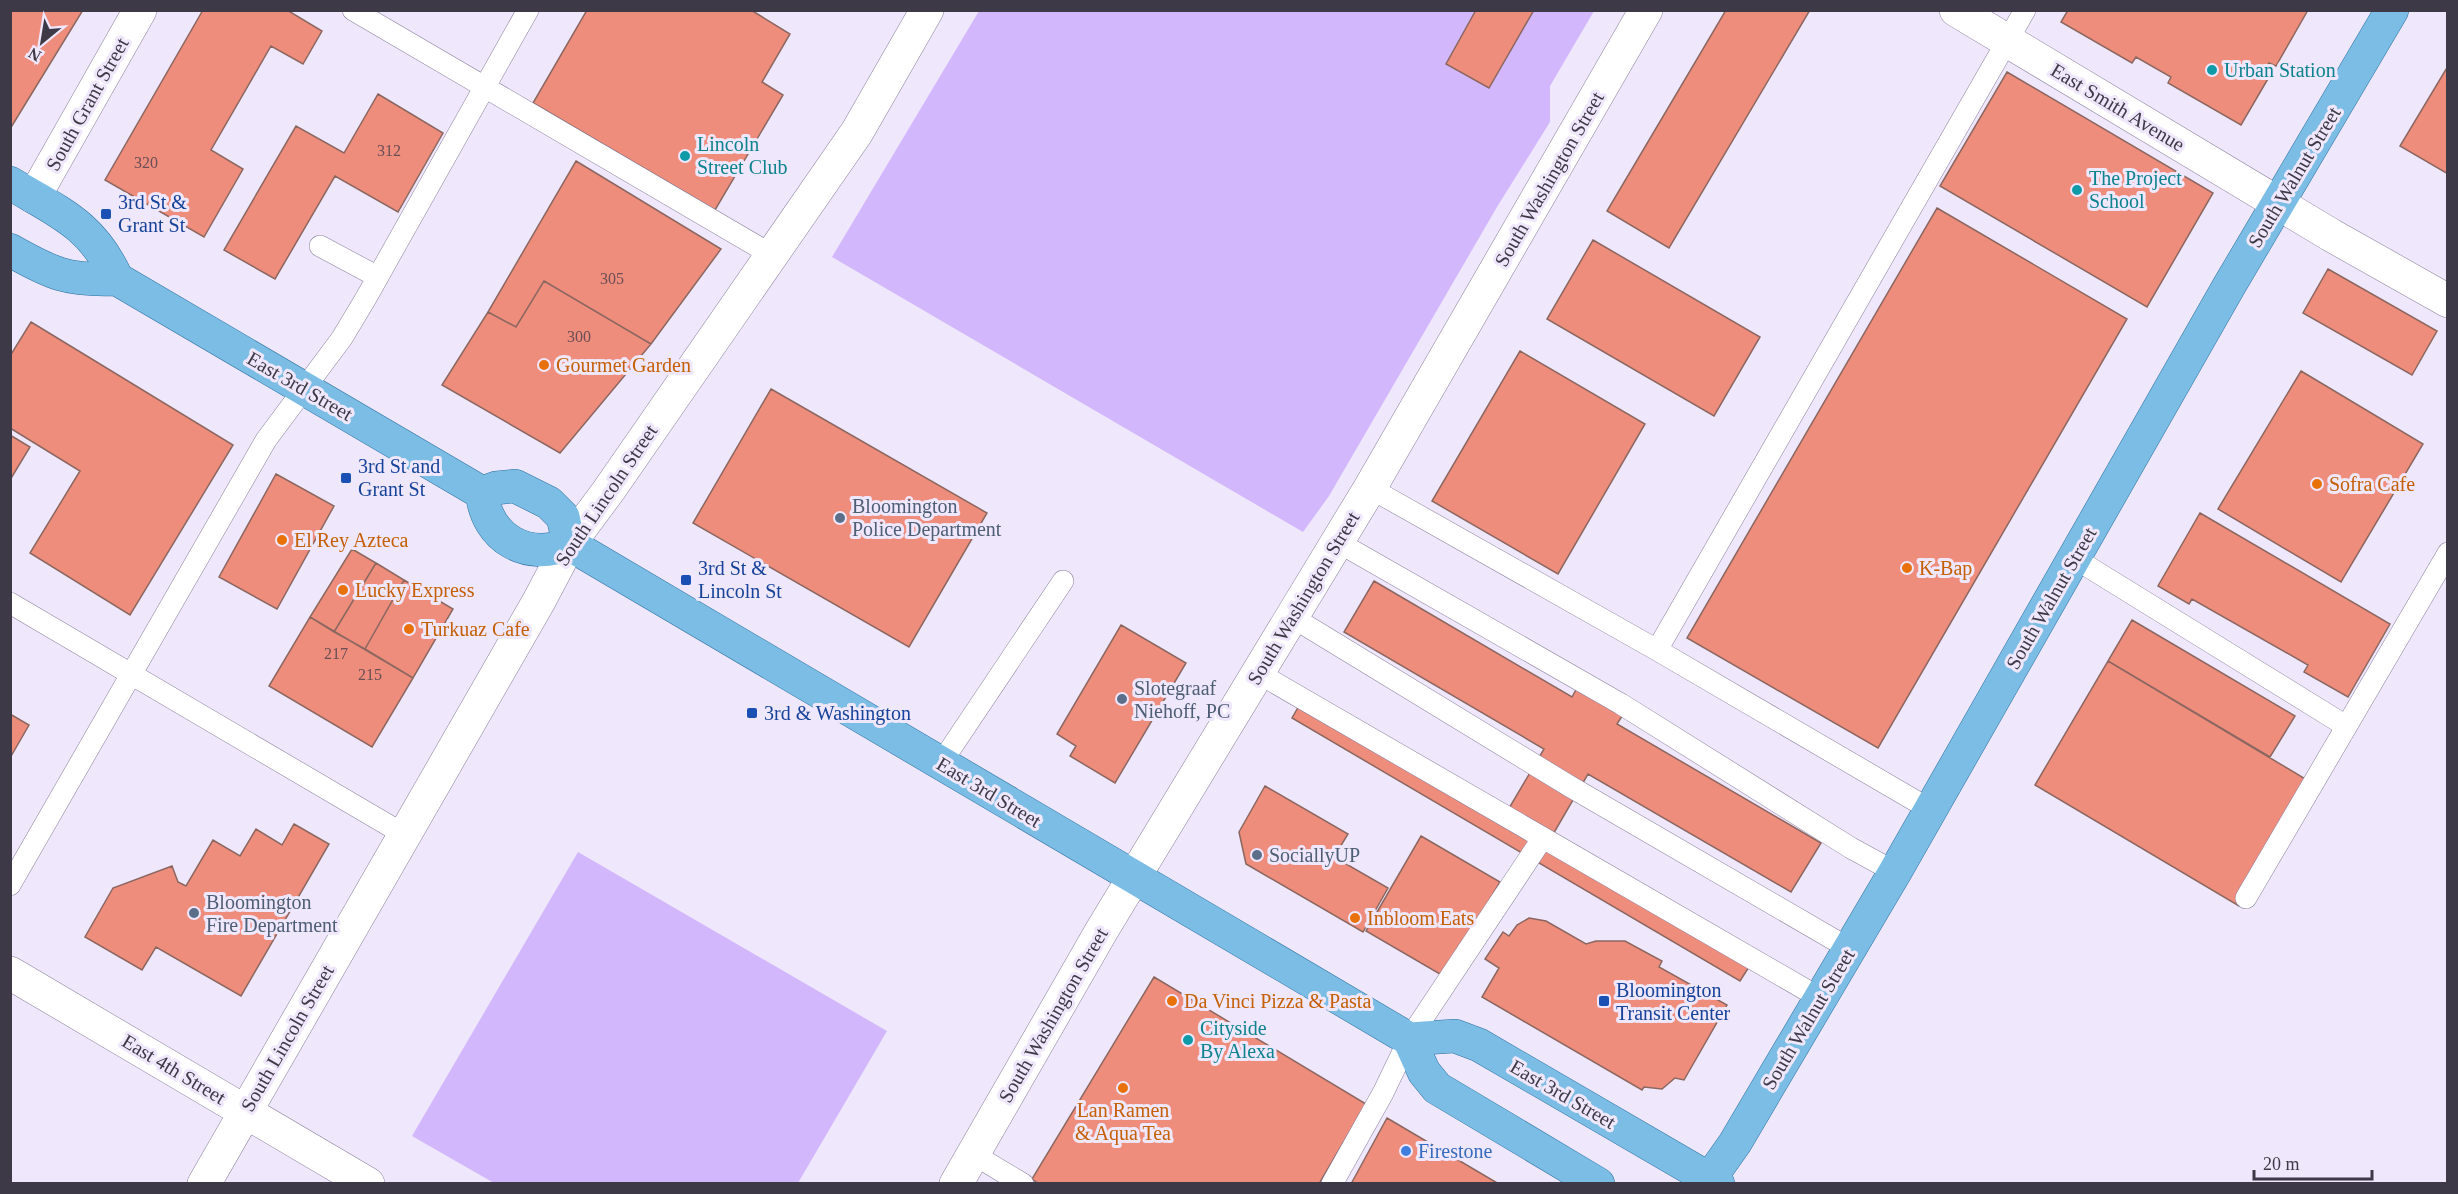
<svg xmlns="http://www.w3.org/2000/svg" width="2458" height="1194" viewBox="0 0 2458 1194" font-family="'Times New Roman',serif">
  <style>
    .green { fill: #d3b7fc }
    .building { fill: #ef8d7d; stroke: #8b6760; stroke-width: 1.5 }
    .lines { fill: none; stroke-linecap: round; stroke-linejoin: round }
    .lane-casing { stroke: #8c809f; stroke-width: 22 }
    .street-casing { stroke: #8c809f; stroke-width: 34 }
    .primary-casing { stroke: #2e72a2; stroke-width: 34 }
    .lane { stroke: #fff; stroke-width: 21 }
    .street { stroke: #fff; stroke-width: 33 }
    .primary { stroke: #7cbde5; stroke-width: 33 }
    .culture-dot { fill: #0f9aa8; stroke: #efe7fc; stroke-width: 2 }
    .transit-dot { fill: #1a4fb4; stroke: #efe7fc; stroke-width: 2 }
    .food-dot { fill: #e8710a; stroke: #efe7fc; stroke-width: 2 }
    .service-dot { fill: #5c6f8a; stroke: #efe7fc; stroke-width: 2 }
    .shop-dot { fill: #3f7fe0; stroke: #efe7fc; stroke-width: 2 }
    .labels { text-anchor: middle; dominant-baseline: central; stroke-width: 6; stroke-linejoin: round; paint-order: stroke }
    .number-label { font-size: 16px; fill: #6a4e54 }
    .culture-label { font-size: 20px; fill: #0d838f; stroke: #efe7fc; text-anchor: start }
    .street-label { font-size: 20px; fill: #3e3946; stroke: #efe7fc }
    .transit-label { font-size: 20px; fill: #164399; stroke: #efe7fc; text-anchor: start }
    .food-label { font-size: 20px; fill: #c56008; stroke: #efe7fc; text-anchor: start }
    .service-label { font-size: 20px; fill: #4e5e75; stroke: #efe7fc; text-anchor: start }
    .shop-label { font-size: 20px; fill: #366cbe; stroke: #efe7fc; text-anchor: start }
  </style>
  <rect width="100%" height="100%" fill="#efe7fc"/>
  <!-- green -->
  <path class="green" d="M979,11H1594L1550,86V122L1497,207L1329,496L1303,532L832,257Z
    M578,852L887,1031L798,1183H494L412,1136Z"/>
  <!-- building -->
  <path class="building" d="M10,10H83L10,129Z
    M203,10H287L322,31L303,64L271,46L211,150L243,169L204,237L105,180Z
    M587,10H751L790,34L762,82L783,95L715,210L533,103Z
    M1476,10H1534L1489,88L1446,64Z
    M1726,10H1810L1669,248L1607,211Z
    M2068,10H2308L2276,66L2269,63L2263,74L2269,77L2241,125L2168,83L2171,77L2136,57L2132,63L2061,22Z
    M2448,66V174L2400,146Z
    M2007,72L2213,193L2147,307L1940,186Z
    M378,94L443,133L398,212L335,176L275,279L224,250L296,126L344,153Z
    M576,161L721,249L651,344L544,281L516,327L488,312Z
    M1937,208L2127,319L1878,748L1687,638Z
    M1593,240L1760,337L1714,416L1547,319Z
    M2328,269L2437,331L2412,375L2303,313Z
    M544,281L651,344L560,453L442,385L488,312L516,327Z
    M31,322L233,445L130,615L30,553L80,471L10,428V356Z
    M1520,351L1645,424L1558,574L1432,501Z
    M2301,371L2423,444L2341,582L2218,509Z
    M771,389L987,513L909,647L693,523Z
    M10,435L30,447L10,480Z
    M276,474L334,506L277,609L219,577Z
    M2200,513L2390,624L2348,697L2304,672L2308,665L2192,599L2189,604L2158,586Z
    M352,549L376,563L334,632L310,617Z
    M376,563L404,580L365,649L334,632Z
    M404,580L453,609L413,678L365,649Z
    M1374,581L1572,697L1578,686L1624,713L1617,724L1821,843L1791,892L1588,774L1552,836L1756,956L1740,981L1292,718L1307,692L1508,810L1544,749L1344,632Z
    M310,617L413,678L372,747L269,686Z
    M2132,620L2295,716L2270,757L2108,661Z
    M1121,625L1186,663L1115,783L1070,756L1076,746L1057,734Z
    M2108,661L2312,783L2239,906L2035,785Z
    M10,714L29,725L10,758Z
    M1265,786L1348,834L1334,857L1388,888L1363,932L1246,864L1239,832Z
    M294,824L329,844L241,996L156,947L142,970L85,937L113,888L172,866L178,882L186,886L213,840L240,856L256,829L282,845Z
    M1421,836L1500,882L1445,977L1366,931Z
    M1529,918L1546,921L1586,944L1596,941H1625L1662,961L1659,967L1727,1005L1684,1080L1675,1078L1662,1089L1644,1087L1642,1090L1482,997L1499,968L1485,959L1503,932L1509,936L1517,925Z
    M1154,977L1366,1104L1319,1184H1039L1032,1179Z
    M1387,1118L1499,1184H1351Z"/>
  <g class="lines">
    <defs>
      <path id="lane" d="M353,10L772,255
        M320,246L378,277
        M1370,488L1657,650L1931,810
        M1336,541L1621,704L1851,848L1895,872
        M2074,558L2346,726
        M10,603L405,835
        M1292,617L1571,787L1850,949
        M1657,650L2025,10
        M1258,673L1820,998
        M941,763L1063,581
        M10,885L266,440L342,338L366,298L528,10
        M2246,898L2448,553
        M973,1154L1023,1184
        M1332,1184L1383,1093L1409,1039L1542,839"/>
      <path id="street" d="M1956,10L2331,235L2448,301
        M34,197L140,10
        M10,973L368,1184
        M204,1184L539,601L569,544L609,490L857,132L927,10
        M956,1184L1102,930L1370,488L1646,10"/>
      <path id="primary" d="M10,183C60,213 92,224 117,279
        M10,250C52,274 68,281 117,279L482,493
        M482,493C487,539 527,561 569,544
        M482,493L496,488L515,486L549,503L563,517L569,544
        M569,544L1409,1039L1455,1036L1479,1045L1718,1184
        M1409,1039L1424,1072L1437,1088L1598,1184
        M1706,1184L1735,1143L1895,872L2229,286L2392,10"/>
    </defs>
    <!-- lane casing -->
    <use href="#lane" class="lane-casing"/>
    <!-- street casing -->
    <use href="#street" class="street-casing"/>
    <!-- primary casing -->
    <use href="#primary" class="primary-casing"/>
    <!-- lane -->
    <use href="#lane" class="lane"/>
    <!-- street -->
    <use href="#street" class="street"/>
    <!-- primary -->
    <use href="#primary" class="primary"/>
  </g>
  <!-- markers -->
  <g class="culture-dot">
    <circle cx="2212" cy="70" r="6"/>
    <circle cx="685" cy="156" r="6"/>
    <circle cx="2077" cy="190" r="6"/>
    <circle cx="1188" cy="1040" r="6"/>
  </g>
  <g class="transit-dot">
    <rect x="100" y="208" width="12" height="12" rx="3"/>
    <rect x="340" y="472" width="12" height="12" rx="3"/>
    <rect x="680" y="574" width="12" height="12" rx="3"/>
    <rect x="746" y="707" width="12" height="12" rx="3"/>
    <rect x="1598" y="995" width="12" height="12" rx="3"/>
  </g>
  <g class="food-dot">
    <circle cx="544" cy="365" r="6"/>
    <circle cx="2317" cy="484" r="6"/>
    <circle cx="282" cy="540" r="6"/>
    <circle cx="1907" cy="568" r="6"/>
    <circle cx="343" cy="590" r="6"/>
    <circle cx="409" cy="629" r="6"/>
    <circle cx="1355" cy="918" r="6"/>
    <circle cx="1172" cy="1001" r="6"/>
    <circle cx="1123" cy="1088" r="6"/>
  </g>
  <g class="service-dot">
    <circle cx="840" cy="518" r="6"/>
    <circle cx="1122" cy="699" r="6"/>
    <circle cx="1257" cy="855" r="6"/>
    <circle cx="194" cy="913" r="6"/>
  </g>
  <circle class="shop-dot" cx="1406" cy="1151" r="6"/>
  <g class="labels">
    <!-- number labels -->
    <g class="number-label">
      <text x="389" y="150">312</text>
      <text x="146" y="162">320</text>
      <text x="612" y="278">305</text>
      <text x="579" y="336">300</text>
      <text x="336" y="653">217</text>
      <text x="370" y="674">215</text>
    </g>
    <!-- culture labels -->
    <g class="culture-label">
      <text x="2224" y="70">Urban Station</text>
      <text x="697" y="144">Lincoln<tspan x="697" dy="23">Street Club</tspan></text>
      <text x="2089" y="178">The Project<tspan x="2089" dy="23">School</tspan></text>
      <text x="1200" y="1028">Cityside<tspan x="1200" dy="23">By Alexa</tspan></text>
    </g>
    <!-- street labels -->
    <g class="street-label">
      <text transform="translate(87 104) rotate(-61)">South Grant Street</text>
      <text transform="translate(2118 107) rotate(31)">East Smith Avenue</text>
      <text transform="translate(2294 177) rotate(-59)">South Walnut Street</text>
      <text transform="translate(1549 179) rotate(-60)">South Washington Street</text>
      <text transform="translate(300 386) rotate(30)">East 3rd Street</text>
      <text transform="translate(606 495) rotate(-56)">South Lincoln Street</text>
      <text transform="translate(1303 598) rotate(-59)">South Washington Street</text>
      <text transform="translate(2051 598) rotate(-60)">South Walnut Street</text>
      <text transform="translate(989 792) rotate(31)">East 3rd Street</text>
      <text transform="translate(1053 1015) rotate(-60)">South Washington Street</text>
      <text transform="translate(1808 1019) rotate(-59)">South Walnut Street</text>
      <text transform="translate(287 1038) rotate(-60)">South Lincoln Street</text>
      <text transform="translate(174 1069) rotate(31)">East 4th Street</text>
      <text transform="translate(1563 1094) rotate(30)">East 3rd Street</text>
    </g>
    <!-- transit labels -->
    <g class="transit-label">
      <text x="118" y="202">3rd St &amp;<tspan x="118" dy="23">Grant St</tspan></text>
      <text x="358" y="466">3rd St and<tspan x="358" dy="23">Grant St</tspan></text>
      <text x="698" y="568">3rd St &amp;<tspan x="698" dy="23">Lincoln St</tspan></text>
      <text x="764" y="713">3rd &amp; Washington</text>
      <text x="1616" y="990">Bloomington<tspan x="1616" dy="23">Transit Center</tspan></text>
    </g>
    <!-- food labels -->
    <g class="food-label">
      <text x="556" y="365">Gourmet Garden</text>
      <text x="2329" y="484">Sofra Cafe</text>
      <text x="294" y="540">El Rey Azteca</text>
      <text x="1919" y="568">K-Bap</text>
      <text x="355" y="590">Lucky Express</text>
      <text x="421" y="629">Turkuaz Cafe</text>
      <text x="1367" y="918">Inbloom Eats</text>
      <text x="1184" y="1001">Da Vinci Pizza &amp; Pasta</text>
      <text x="1123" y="1110" text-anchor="middle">Lan Ramen<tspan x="1123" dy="23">&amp; Aqua Tea</tspan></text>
    </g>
    <!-- service labels -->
    <g class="service-label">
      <text x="852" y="506">Bloomington<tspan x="852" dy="23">Police Department</tspan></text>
      <text x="1134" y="688">Slotegraaf<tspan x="1134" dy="23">Niehoff, PC</tspan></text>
      <text x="1269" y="855">SociallyUP</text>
      <text x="206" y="902">Bloomington<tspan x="206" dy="23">Fire Department</tspan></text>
    </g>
    <!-- shop labels -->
    <g class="shop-label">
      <text x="1418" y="1151">Firestone</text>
    </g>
  </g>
  <!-- border -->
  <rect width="2458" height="1194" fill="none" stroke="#3e3946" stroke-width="24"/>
  <!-- north arrow -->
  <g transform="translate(42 42) rotate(210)" stroke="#efe7fc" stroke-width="4.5" paint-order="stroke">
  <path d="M0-4.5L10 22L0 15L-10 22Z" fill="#3e3946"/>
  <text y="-9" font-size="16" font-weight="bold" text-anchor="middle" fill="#3e3946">N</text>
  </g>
  <!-- scale -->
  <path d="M2254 1170v9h118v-9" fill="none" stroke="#3e3946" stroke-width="3"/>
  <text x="2263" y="1170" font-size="18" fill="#3e3946" stroke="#efe7fc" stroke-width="4.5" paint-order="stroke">20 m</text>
</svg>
